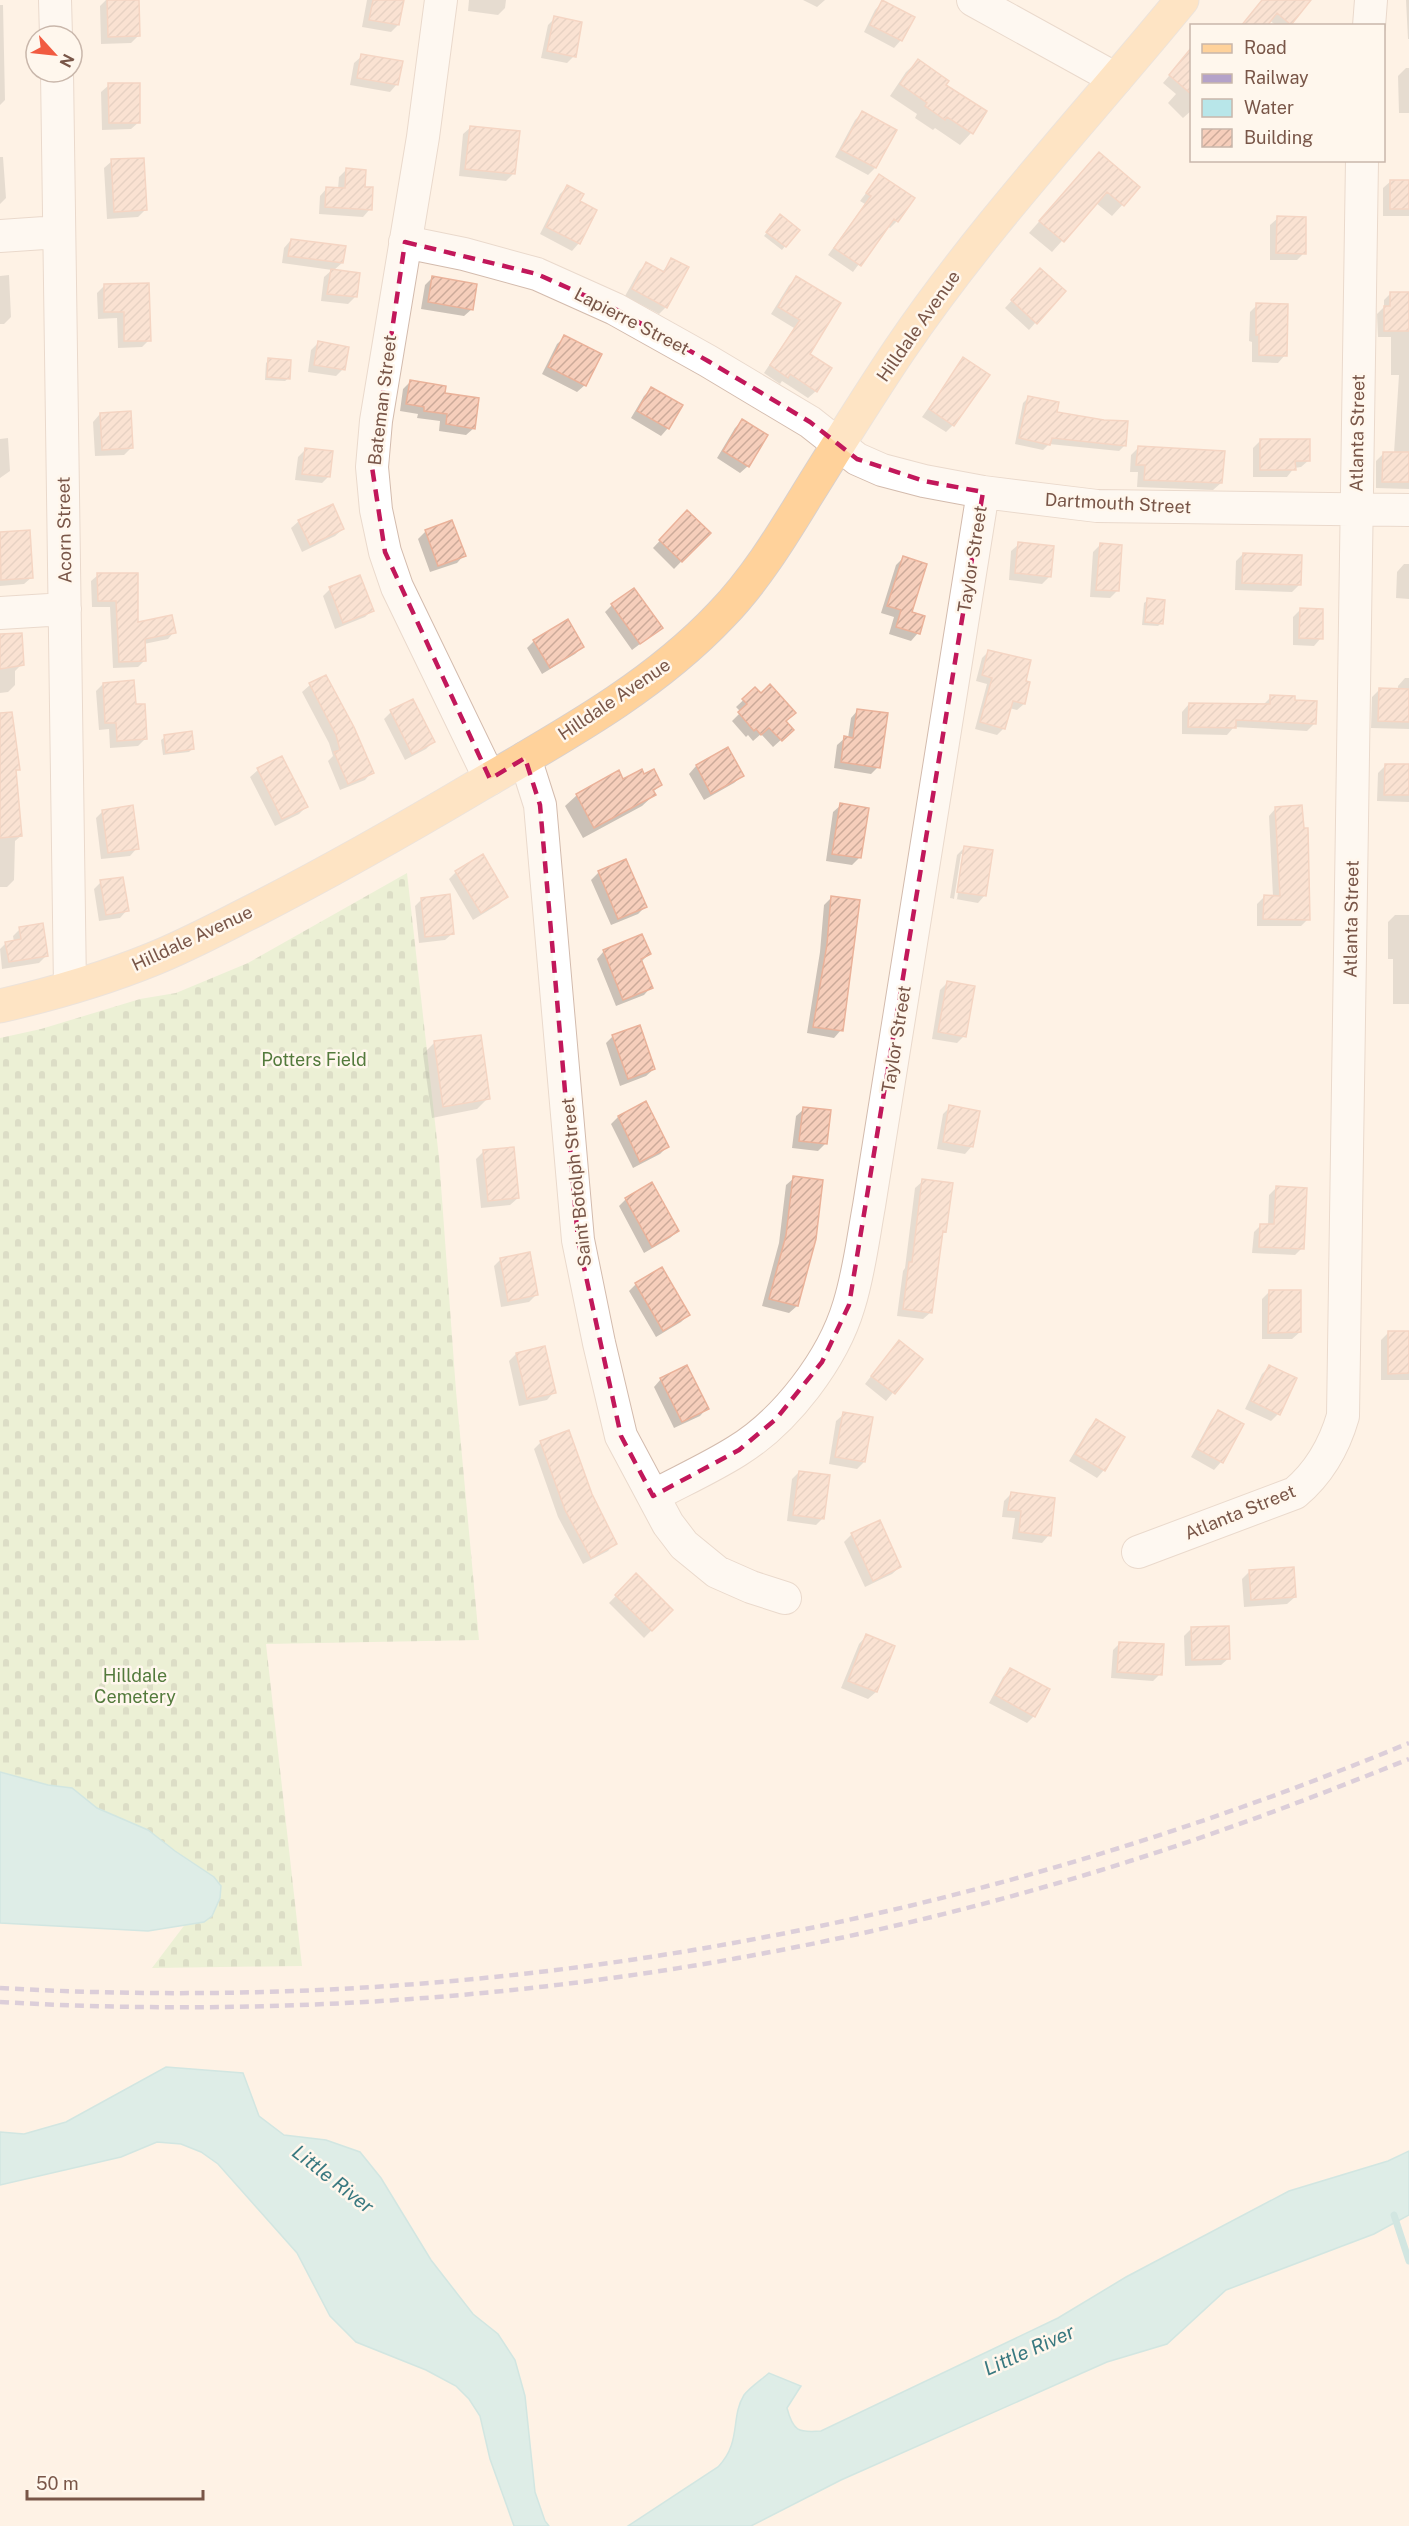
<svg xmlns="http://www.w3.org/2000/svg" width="1409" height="2526" viewBox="0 0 1409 2526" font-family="'Public Sans',sans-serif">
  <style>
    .cemetery { fill: url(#cemetery-stones) }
    .water { fill: #b8e6e9; stroke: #9dd7dc; stroke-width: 1.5 }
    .shadow { fill: #0003; fill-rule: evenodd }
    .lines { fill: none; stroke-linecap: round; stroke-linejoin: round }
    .stream { stroke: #9dd7dc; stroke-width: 7 }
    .building { fill: url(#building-hatch); stroke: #eab29a; stroke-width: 1.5 }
    .minor-casing { stroke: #d3bbad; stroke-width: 34 }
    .major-casing { stroke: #d9d0cc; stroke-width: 35 }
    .minor { stroke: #fff; stroke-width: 32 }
    .major { stroke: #ffd29b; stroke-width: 33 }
    .rail { stroke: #b4a2c9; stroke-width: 4.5; stroke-dasharray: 9 6; stroke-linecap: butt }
    .marked { fill: none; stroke: #c2185b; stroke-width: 4.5; stroke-dasharray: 12 8; stroke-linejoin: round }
    .labels { text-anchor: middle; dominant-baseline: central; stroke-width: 5; stroke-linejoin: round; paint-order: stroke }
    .street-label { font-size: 18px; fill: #795648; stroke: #fff7ed }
    .park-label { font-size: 18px; fill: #537a3c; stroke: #fff7ed }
    .water-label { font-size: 20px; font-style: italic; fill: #3a7980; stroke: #fff7ed }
  </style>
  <defs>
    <pattern id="cemetery-stones" width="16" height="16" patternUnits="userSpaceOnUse" patternTransform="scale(1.5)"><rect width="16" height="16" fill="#d7edc2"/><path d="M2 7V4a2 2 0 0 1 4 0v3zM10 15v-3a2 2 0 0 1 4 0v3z" fill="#b3c3a0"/></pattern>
    <pattern id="building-hatch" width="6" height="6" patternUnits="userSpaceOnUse" patternTransform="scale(1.5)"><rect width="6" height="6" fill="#f6cebb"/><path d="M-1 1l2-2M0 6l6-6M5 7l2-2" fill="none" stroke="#ccaa9a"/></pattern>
  </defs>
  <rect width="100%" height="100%" fill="#fef2e5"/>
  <!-- cemetery -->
  <path class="cemetery" d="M407,873L439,1158L456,1391L479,1640L266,1644L302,1966L152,1968L205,1898L0,1802V1038L41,1029L140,999L176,993L248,963Z"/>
  <!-- water -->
  <path class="water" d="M0,1772L48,1785L72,1788L97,1808L148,1830L175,1851L214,1877L221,1886L220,1898L212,1916L204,1922L148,1931L0,1923Z
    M166,2067L243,2073L259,2116L284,2135L326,2140L360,2152L381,2178L431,2260L473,2314L498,2334L515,2360L525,2396L535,2492L545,2521L549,2526H514L490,2459L480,2416L469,2399L456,2386L426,2370L356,2342L330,2316L297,2253L218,2164L201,2152L181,2144L157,2142L121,2157L0,2185V2132L24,2134L66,2122Z
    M1409,2151V2215L1374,2234L1226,2290L1167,2344L1107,2362L841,2480L751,2526H628L718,2467C742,2442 730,2418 744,2395C750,2387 761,2380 769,2373L801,2386L787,2408C793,2431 798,2433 821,2431L1058,2318L1126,2277L1289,2191L1388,2161Z"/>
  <!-- shadow -->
  <path class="shadow" d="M106,0H137L138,36L131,43L101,44L100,6Z
    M367,0H402L398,25L391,32L362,27Z
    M469,0H506L505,8L498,15L468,11Z
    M803,0H825L817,7Z
    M1262,0H1309L1288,26H1277L1269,20Z
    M1406,0H1409V39H1408Z
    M882,2L901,40L894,48L864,32L875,10Z
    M0,5H3L5,100L0,105Z
    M555,18L574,56L567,63L541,58L548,25Z
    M1192,49V110L1183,118L1168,103L1176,94L1163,83Z
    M362,56L397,84L390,92L350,85L354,63Z
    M918,61L944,86L985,111L971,133L960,145L935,128L933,130L915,118L917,114L890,96L906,72Z
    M1406,68H1409V113H1399L1398,76Z
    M109,85L139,122L131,129L102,130L101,92Z
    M862,113L895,131L875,168L868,175L835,157L855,120Z
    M471,127L513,174L506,181L459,176L463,134Z
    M1099,154L1138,188L1112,216L1096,203L1052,252L1029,233Z
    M0,157H3L6,198L0,204Z
    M112,161L145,210L138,217L107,219L104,168Z
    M346,170L364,188L370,209L363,217L319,214L320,196L327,188L338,189L339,177Z
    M879,176L897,221L890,228L887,226L853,272L828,255L865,204L860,201Z
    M1391,181H1409V216H1383V188Z
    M567,187L578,202L579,243L572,251L540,234L560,194Z
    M1278,218L1304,253L1297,260H1270V225Z
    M777,220L798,230L782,250L764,236Z
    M291,240L342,263L334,270L355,297L348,304L321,301L324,277L332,270L282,263L284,248Z
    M672,260L666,307L659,314L625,296L639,271L646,264L662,272Z
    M9,275L11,317L4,324H0V276Z
    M1033,277L1036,322L1029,330L1005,308Z
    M432,278L472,309L464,316L421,309L425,285Z
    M796,278L816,391L808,398L782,381L780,384L764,373L794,328L771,314L789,285Z
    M104,286L149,340L142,347L118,348L117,318L98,319L97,293Z
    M1391,293H1409V489L1376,488V461L1383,454L1394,453L1399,375H1391V337H1378L1377,314L1384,307V300Z
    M1257,305L1285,355L1278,363L1252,362V342L1249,341L1250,312Z
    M565,337L585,385L577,392L542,374L557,344Z
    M318,343L343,369L336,376L308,372L311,350Z
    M963,359L953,425L946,432L922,417Z
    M269,360L289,378L285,381L265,380L266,363Z
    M410,382L444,394L474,428L466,435L439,431L440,421L417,418L418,414L400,411L403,389Z
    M651,389L668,428L661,436L631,418L644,396Z
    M1029,397L1055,413L1125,445L1119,451L1049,444L1043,450L1015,444L1023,403Z
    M100,414L131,448L124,455L95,456L93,422Z
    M742,421L748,466L740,473L717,458L735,428Z
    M8,438L10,471L0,478V439Z
    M1260,441L1309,460L1301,467L1294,468L1287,477H1253V448Z
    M1138,448L1221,483L1213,490L1137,487L1138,472H1130L1131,455Z
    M305,450L329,476L322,483L295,480L298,457Z
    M687,512L709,533L674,569L653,548Z
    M299,521L343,529L335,536L302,552L291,528Z
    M426,531L464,555L457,563L430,572L418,539Z
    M28,532L32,577L24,584L0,586V534Z
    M1019,544L1049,577L1042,584L1009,580L1011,551Z
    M1100,545L1118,590L1110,598L1090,597L1093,552Z
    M1243,554L1299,585L1292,592L1235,590L1236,561Z
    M903,558L911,613L918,633L911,641L889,634L894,617L881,613L896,565Z
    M1404,564H1409V599L1396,598L1397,572Z
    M98,575L136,624L174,632L168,639L144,644L145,660L138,667L113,668L110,607H92L91,581Z
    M330,589L372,610L365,617L335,629L323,596Z
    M1148,600L1161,623L1158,626L1142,625L1144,603Z
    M612,605L661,628L632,650L605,612Z
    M1300,610L1321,638L1314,646L1293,645V617Z
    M0,636L22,664L15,671V685L8,692L0,693Z
    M534,641L582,647L575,654L542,674L527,648Z
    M988,652L1024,682L1029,683L1024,704L1017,710L1009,708L1004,728L997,735L975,729L987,684L976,681L982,658Z
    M325,677L372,772L365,780L340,790L328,761L333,756L329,743L302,692L310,685Z
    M1405,678H1409V729L1371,728L1372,697L1379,690H1398V686Z
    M103,684L145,739L138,746L110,748L109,729L99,730L96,691Z
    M755,689L792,730L773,747L761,734L753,741L748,735L746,737L732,721L741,712L736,707Z
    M1271,697L1293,702L1315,723L1307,731L1234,727L1227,735L1182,734V712L1189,704H1264Z
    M858,710L878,767L871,774L834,768L837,745L845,738H848L851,718Z
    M391,712L433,742L426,749L405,760L384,719Z
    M165,737L192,749L189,752L163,755L161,740Z
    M0,743L18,769L15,773L21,836L15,841L14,880L7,887H0Z
    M727,749L742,776L734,783L704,800L689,774L696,766Z
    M282,758L306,807L299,814L275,826L250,777L258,770Z
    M1385,766H1409V802L1377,801L1378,773Z
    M644,776L660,785L652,793L654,795L642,806L583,838L565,806L577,795Z
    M841,805L859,858L852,865L826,861L833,812Z
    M1276,808L1308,919L1301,926H1257V904L1264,897H1273L1269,816Z
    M103,811L137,848L130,856L101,859L96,818Z
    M964,848L985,895L978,903L950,898L957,855ZM961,854H964L957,899H954Z
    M625,861L645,907L638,914L611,925L591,880L598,873Z
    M456,872L506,897L499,904L473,920L449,879Z
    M101,882L127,910L120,918L99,921L94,889Z
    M831,898L841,1030L834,1038L807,1033L820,952L824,905Z
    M422,899L453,933L445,940L419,943L415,906Z
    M1395,915H1409V1004H1393V959H1388V922Z
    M20,929L47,955L39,963L2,969L0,949L6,943L14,942L13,936Z
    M604,951L649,954L642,961L651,987L644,995L616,1006L597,959Z
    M948,982L964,1036L957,1043L932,1039L940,990Z
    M613,1036L654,1069L646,1076L620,1086L606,1043Z
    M435,1042L488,1098L477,1109L432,1118L423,1054Z
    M645,1103L667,1147L660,1154L633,1168L611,1124L618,1117Z
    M950,1107L972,1146L965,1154L937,1149L943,1114Z
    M804,1109L826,1143L818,1151L792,1148L796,1116Z
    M483,1152L518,1198L510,1205L481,1208L476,1159Z
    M794,1178L797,1306L789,1313L762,1306L779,1243L786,1185Z
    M923,1181L945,1231L941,1235L931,1312L923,1319L897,1316L903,1271L905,1268L915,1188Z
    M1276,1188L1302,1248L1295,1255L1252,1253L1254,1232L1261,1225H1268L1269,1195Z
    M626,1199L678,1231L670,1238L644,1253L619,1206Z
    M501,1259L536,1295L529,1302L501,1307L494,1266Z
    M636,1284L688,1315L681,1322L656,1337L629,1291Z
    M1269,1292L1300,1332L1292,1339H1262V1299Z
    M1388,1333H1409V1380H1381V1340Z
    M892,1349L921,1359L886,1401L865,1384Z
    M516,1354L554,1392L547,1400L519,1406L509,1361Z
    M1269,1367L1278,1414L1271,1421L1245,1409L1262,1374Z
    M661,1379L707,1408L700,1416L674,1428L654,1387Z
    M1218,1412L1242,1425L1221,1462L1214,1470L1191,1457L1211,1420Z
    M844,1414L864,1462L857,1469L829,1464L836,1421Z
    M1096,1421L1104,1470L1097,1478L1069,1461L1089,1428Z
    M541,1442L590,1495L615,1543L608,1551L583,1564L558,1517L534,1449Z
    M799,1472L823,1518L816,1525L787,1521L792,1479Z
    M1011,1494L1049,1535L1042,1543L1012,1539L1015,1518L1002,1517L1004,1501Z
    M852,1534L900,1567L892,1574L865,1587L844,1542Z
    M1250,1571L1295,1597L1287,1604L1244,1607L1242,1579Z
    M636,1575L671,1610L644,1638L609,1603Z
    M1192,1628L1229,1658L1221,1665L1185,1666L1184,1636Z
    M866,1636L893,1647L876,1692L868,1699L841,1688L859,1644Z
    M1120,1643L1160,1674L1153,1681L1111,1678L1113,1650Z
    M1010,1670L1034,1716L1027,1723L989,1703L1003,1677Z"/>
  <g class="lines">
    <!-- stream -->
    <path class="stream" d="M1394,2215L1409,2261"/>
  </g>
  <!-- building -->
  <path class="building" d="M107,0H139L140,36L108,37Z
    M373,0H404L399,25L369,20Z
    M882,0L915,17L902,41L870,25Z
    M1262,0H1311L1291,25L1277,13L1267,26H1241Z
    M554,16L582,22L576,57L547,51Z
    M1191,48V94L1169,75Z
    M361,54L403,61L398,85L357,78Z
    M918,59L949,81L946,85L987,111L973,134L947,117L945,120L925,106L927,103L900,84Z
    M108,83H140V123H109Z
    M862,111L897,130L876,168L841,150Z
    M470,126L520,131L515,174L465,169Z
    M1099,152L1140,187L1124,206L1107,192L1064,242L1039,221Z
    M144,158L147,210L114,212L111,159Z
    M346,168L366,170L365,187H373L372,210L325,207L326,187L345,188Z
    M879,174L915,198L898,222L894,219L861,266L834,248L871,196L866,193Z
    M1390,180H1409V209H1390Z
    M567,185L584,194L580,201L597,210L580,244L546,227Z
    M780,214L800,230L786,247L766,232Z
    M1277,216L1306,217V254L1276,253Z
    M291,239L346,246L343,263L288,256Z
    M671,258L689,267L667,308L632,289L646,262L664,272Z
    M1040,268L1066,291L1037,324L1011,300Z
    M331,269L360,273L357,297L327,294Z
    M432,276L477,284L473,310L428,302Z
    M796,276L841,303L810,354L832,368L817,392L790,374L788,378L770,365L800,320L778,307Z
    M149,283L151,341H124V312H104V284Z
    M1390,292H1409V331H1384V306H1390Z
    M1256,303L1288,304L1287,356L1259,355V335H1256Z
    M564,335L602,354L586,386L548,367Z
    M318,341L349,347L345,370L314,365Z
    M963,357L990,375L954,426L929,409Z
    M268,358L291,360L290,379L267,377Z
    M410,380L446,386L445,393L479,398L475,429L446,424L447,414L424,411V407L406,404Z
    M651,387L683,405L669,429L637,411Z
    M1028,396L1059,402L1057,412L1104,420L1128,421L1126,446L1052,438L1050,445L1019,438Z
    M131,411L133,448L102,450L100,413Z
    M742,419L768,435L749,467L723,451Z
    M1260,439H1310V461H1295L1296,470H1260Z
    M1138,446L1225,451L1222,483L1144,480L1145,465H1136Z
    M305,448L333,451L330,477L302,474Z
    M1383,452H1409V482H1382Z
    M333,504L344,529L310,545L298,520Z
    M687,510L711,533L682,562L659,540Z
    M452,520L466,556L438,566L425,530Z
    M30,530L33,578L1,580L0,532Z
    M1018,542L1054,546L1051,577L1015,573Z
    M1100,543L1122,545L1119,591L1096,590Z
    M1243,553L1302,555L1301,585L1242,583Z
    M903,556L927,564L912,612L925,616L920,634L896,627L901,610L887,606Z
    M97,573H138V622L172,615L176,633L145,639L146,661L119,662L116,601H98Z
    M360,575L374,611L343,623L329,587Z
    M634,588L663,628L640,644L611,604Z
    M1147,598L1165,600L1163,624L1145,622Z
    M1300,608L1323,609V639L1299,638Z
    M568,619L584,647L550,668L533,640Z
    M22,633L24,665L0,669V634Z
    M988,650L1031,660L1026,681L1030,682L1025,704L1013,701L1005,729L980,722L992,678L982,675Z
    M326,675L354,727L374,773L348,784L334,752L340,750L336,735L309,683Z
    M134,680L136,704H145L147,739L117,741L116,723H105L103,683Z
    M770,684L796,713L786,721L794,730L782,741L769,728L761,735L756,729L754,731L738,712L747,704L742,699L755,687L761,693Z
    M1379,688L1409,689V722L1378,721Z
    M1270,695L1295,696V700L1317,701L1316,724L1236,720V728L1188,727L1189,703L1270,704Z
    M413,699L435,742L412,754L390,710Z
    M857,709L888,713L880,768L841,762L844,736L853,738Z
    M12,712L20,770H16L22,836L0,838V713Z
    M192,731L194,749L166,753L164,735Z
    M728,747L744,776L711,794L696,765Z
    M282,756L308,807L282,819L257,768Z
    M1385,764H1409V795H1384Z
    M642,769L644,774L654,769L662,785L653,790L656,795L594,828L576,794L619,770L623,779Z
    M840,803L869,808L861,858L832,854Z
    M133,805L139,849L108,853L102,810Z
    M1302,805L1304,828H1308L1310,920L1263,919L1264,895L1280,896L1275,807Z
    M964,846L993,850L986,896L957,892Z
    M483,854L508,897L481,913L455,871Z
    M626,859L647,907L618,919L598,871Z
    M123,877L129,911L106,915L100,880Z
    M450,894L454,934L425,937L421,898Z
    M831,896L860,900L843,1031L813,1027L827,944Z
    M43,923L48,956L9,962L5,942L21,939L19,927Z
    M642,934L651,954L641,959L653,988L623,1000L603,950Z
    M947,981L975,986L966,1037L938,1032Z
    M640,1025L655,1069L628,1079L612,1035Z
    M481,1035L490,1099L443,1107L434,1041Z
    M646,1101L669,1147L640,1162L618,1116Z
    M949,1105L980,1111L973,1147L943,1142Z
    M803,1107L831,1110L827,1144L799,1141Z
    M514,1147L519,1198L488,1201L483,1150Z
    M793,1176L823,1180L816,1239L798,1306L769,1299L786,1235Z
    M922,1179L953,1183L946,1232L943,1231L932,1313L903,1309L909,1262H912Z
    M652,1182L679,1231L652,1247L625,1198Z
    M1276,1186L1307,1188L1304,1249L1259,1247L1260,1224H1274Z
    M530,1252L538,1295L508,1301L500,1258Z
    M662,1267L690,1315L663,1331L635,1283Z
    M1269,1290H1301V1332L1268,1333Z
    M1388,1331H1409V1373L1388,1374Z
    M899,1340L923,1359L895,1394L871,1376Z
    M545,1346L556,1393L527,1399L516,1353Z
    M687,1365L709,1409L682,1422L660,1378Z
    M1269,1365L1297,1378L1280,1415L1251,1401Z
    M1218,1410L1244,1424L1223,1463L1197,1449Z
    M843,1412L873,1417L865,1462L835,1457Z
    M1096,1419L1125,1437L1105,1471L1075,1454Z
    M569,1430L592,1494L617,1544L591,1558L565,1510L540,1441Z
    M799,1471L830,1475L824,1519L793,1515Z
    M1011,1492L1055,1498L1051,1536L1019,1532L1021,1511L1008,1510Z
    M880,1520L901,1567L873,1581L851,1533Z
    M1294,1567L1296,1597L1251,1600L1249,1570Z
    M636,1573L673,1610L652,1631L615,1595Z
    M1229,1626L1230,1659L1192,1660L1191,1627Z
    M866,1634L895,1646L877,1692L848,1681Z
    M1119,1642L1164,1644L1162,1675L1117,1672Z
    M1010,1668L1050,1689L1035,1717L995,1695Z"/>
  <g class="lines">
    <defs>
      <path id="minor" d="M55,0L56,36
        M441,0L423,137L376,421L372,467L376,510L385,552L397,587L490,779
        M973,0L1116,79
        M1369,26L1371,0
        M57,72L70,987
        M0,236L59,232
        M405,242L464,254L537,274L615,309L708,361L810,422L857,459L882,470L924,481L983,492L1097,506L1409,510
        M0,613L65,609
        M525,758L540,805L578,1240L599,1343L621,1436L668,1524L684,1545L717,1572L751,1587L785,1598
        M653,1496C681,1481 710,1468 737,1451C786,1421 833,1359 849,1305C859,1273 863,1239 869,1206L983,492
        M1138,1552L1295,1493C1320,1472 1334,1447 1343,1416L1362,160"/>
      <path id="major" d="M0,1006C52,994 104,979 153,959C188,945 221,927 255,910C331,871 405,829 479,785C563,736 653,687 721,615C754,581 780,539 805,498C836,448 867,398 900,349C984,225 1087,116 1182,0"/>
    </defs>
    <!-- minor casing -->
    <use href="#minor" class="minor-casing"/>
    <!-- major casing -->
    <use href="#major" class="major-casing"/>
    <!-- minor -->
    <use href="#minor" class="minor"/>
    <!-- major -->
    <use href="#major" class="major"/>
    <!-- rail -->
    <path class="rail" d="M0,1988C486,2016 959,1929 1409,1743
      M0,2002C380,2024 767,1977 1130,1861C1225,1831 1317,1796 1409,1759"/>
  </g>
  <!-- marked area -->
  <path d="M0 0H1409V2526H0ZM405,242L537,274L615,309L708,361L810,422L857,459L924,481L983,492L849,1305L822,1362L776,1419L739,1450L653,1496L621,1436L578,1240L540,805L525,758L490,779L385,552L372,467Z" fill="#fef2e5" fill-opacity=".55" fill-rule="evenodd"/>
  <path class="marked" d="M405,242L537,274L615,309L708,361L810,422L857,459L924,481L983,492L849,1305L822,1362L776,1419L739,1450L653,1496L621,1436L578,1240L540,805L525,758L490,779L385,552L372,467Z"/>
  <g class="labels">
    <!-- street labels -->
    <g class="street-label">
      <text transform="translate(632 321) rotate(27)">Lapierre Street</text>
      <text transform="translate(918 326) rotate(-55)">Hilldale Avenue</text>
      <text transform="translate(382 400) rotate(-83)">Bateman Street</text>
      <text transform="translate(1357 433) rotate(-89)">Atlanta Street</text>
      <text transform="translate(1118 503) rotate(3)">Dartmouth Street</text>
      <text transform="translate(64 530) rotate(-91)">Acorn Street</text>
      <text transform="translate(972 559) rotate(-81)">Taylor Street</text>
      <text transform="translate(614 699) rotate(-34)">Hilldale Avenue</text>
      <text transform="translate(1351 919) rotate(-89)">Atlanta Street</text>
      <text transform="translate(192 938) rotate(-25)">Hilldale Avenue</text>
      <text transform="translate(896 1039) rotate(-81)">Taylor Street</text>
      <text transform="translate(576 1182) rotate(-96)">Saint Botolph Street</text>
      <text transform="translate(1240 1512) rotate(-22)">Atlanta Street</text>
    </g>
    <!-- park labels -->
    <g class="park-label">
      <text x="314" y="1059">Potters Field</text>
      <text x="135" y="1675">Hilldale<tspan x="135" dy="21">Cemetery</tspan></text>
    </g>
    <!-- water labels -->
    <g class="water-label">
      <text transform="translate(333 2179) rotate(38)">Little River</text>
      <text transform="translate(1029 2350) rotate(-24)">Little River</text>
    </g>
  </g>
  <!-- legend -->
  <rect x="1190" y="24" width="195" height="138" fill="#fff7ed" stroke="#c9b7ab" stroke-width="1.5"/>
  <rect x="1202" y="44" width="30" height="9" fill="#ffd29b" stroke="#c9b7ab" stroke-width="1.5"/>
  <text x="1244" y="54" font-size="18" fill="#795648">Road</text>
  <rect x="1202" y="74" width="30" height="9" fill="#b4a2c9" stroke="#c9b7ab" stroke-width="1.5"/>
  <text x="1244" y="84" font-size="18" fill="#795648">Railway</text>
  <rect x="1202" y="99" width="30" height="18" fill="#b8e6e9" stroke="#c9b7ab" stroke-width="1.5"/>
  <text x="1244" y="114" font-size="18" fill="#795648">Water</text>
  <rect x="1202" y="129" width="30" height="18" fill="url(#building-hatch)" stroke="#c9b7ab" stroke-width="1.5"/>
  <text x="1244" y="144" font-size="18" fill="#795648">Building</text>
  <!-- north arrow -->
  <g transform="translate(54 54) rotate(117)"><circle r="28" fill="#fff7ed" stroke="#c9b7ab" stroke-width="1.5"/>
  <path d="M0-4.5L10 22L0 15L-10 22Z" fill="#f15b41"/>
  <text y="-9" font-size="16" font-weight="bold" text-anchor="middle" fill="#795648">N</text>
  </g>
  <!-- scale -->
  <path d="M27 2490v9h176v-9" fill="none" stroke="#795648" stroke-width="3"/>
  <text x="36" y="2490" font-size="18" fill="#795648" stroke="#fff7ed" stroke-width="4.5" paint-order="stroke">50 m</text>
</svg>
